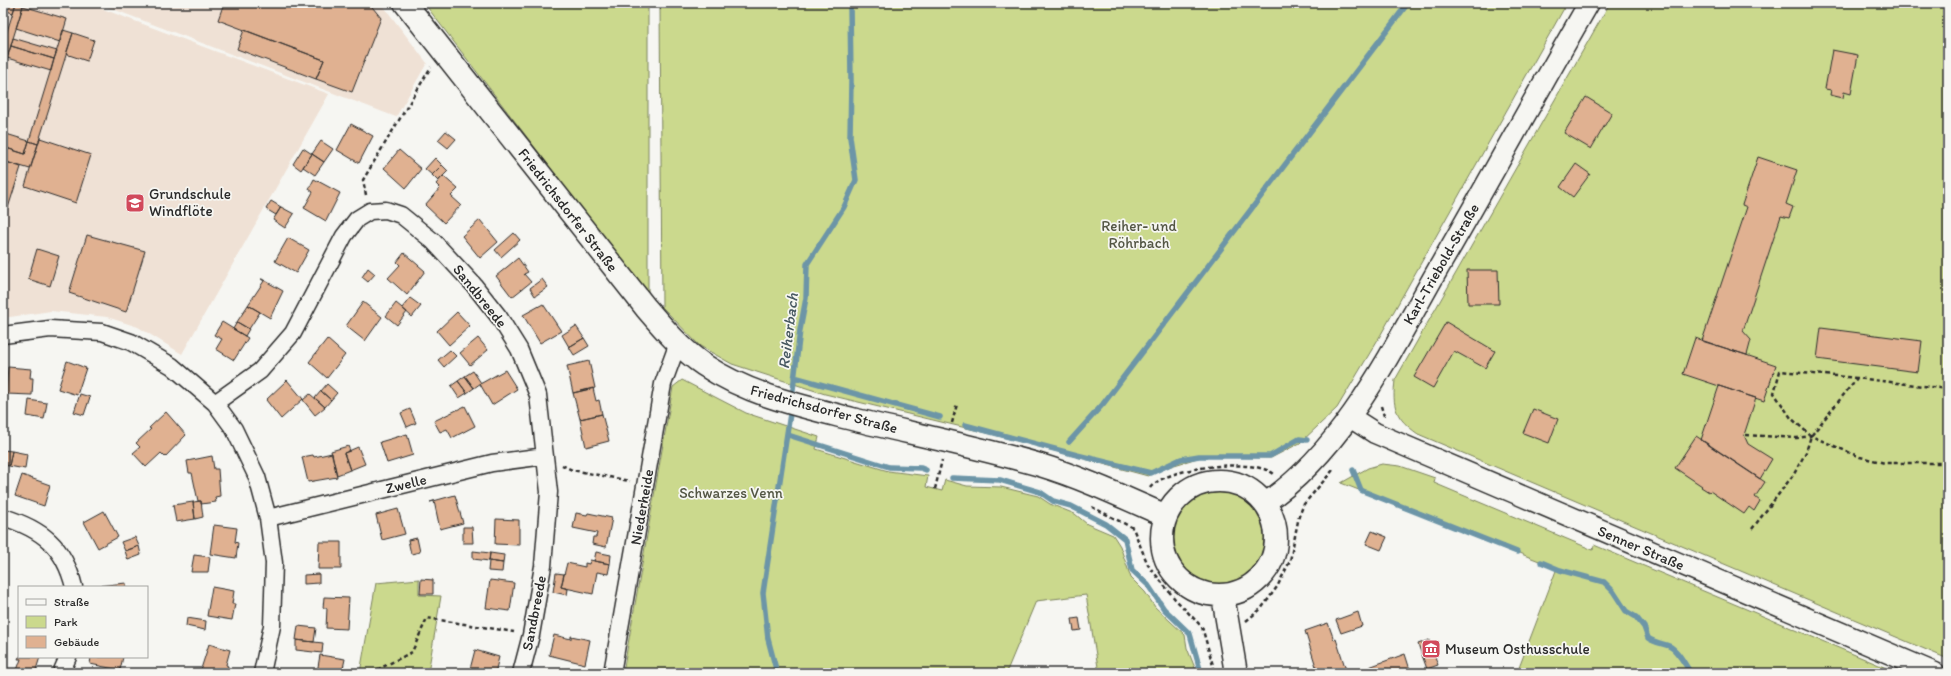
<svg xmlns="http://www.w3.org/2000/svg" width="1951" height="676" viewBox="0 0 1951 676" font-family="Itim,sans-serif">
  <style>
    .built { fill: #efe1d5 }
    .green { fill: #cbd98d; stroke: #7b825c }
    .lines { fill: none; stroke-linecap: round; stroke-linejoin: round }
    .stream { stroke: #6c95a7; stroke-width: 5.5 }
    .building { fill: #e0b191; stroke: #2b2b2b }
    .minor-casing { stroke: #2b2b2b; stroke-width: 19 }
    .tertiary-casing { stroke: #2b2b2b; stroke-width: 23 }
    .secondary-casing { stroke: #2b2b2b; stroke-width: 25 }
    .path { stroke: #2b2b2b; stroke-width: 2.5; stroke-dasharray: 4 3; stroke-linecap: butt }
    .minor { stroke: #f6f6f2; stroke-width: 16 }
    .tertiary { stroke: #f6f6f2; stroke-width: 20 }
    .secondary { stroke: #f6f6f2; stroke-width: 22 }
    .labels { text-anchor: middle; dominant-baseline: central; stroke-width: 3.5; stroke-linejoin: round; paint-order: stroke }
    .poi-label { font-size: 15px; fill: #2b2b2b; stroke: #f6f6f2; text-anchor: start }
    .street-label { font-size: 15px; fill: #2b2b2b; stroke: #f6f6f2 }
    .park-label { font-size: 15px; fill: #535644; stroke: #f6f6f2 }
    .water-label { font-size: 16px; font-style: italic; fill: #46575f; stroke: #f6f6f2 }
  </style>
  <rect width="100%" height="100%" fill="#f6f6f2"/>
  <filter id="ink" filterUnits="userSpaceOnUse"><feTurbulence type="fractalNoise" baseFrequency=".025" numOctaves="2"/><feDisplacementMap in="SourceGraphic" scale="8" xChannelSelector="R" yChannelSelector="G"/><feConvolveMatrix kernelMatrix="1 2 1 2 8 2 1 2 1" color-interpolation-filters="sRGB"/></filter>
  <g filter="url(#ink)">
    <!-- built -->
    <path class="built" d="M3,3H87L329,94L182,354L138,327L107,317L51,311L3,318Z
      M97,3H381L427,63L396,117Z"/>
    <!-- green -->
    <path class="green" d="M424,3H648V295Z
      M660,3H1567L1380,336L1337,408L1300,443L1271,458L1201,457L1171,466L1148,476L991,434L825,394L732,364L700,346L662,307Z
      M1610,3H1948V659L1418,434C1395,418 1392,407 1395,380Z
      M682,380L746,413L819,437L816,449L888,471L928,476L926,487L942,491L945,480L967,486L1001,487L1038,496L1050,504L1075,514L1087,524L1113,535L1120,546L1131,578L1145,592L1155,607L1185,635L1187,648L1197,673H1099L1086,595L1036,601L1006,673H623L673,387Z
      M1382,464L1400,466L1435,478L1434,483L1593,550L1594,545L1898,673H1517L1557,568L1341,483L1368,468Z
      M1171 539a48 48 0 1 1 96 0a48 48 0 1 1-96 0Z
      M419,579V595L441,596L428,673H360L376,583Z"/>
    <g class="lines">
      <!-- stream -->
      <path class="stream" d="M794,377L940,417
        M792,398L800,330L806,298L807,264L844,207L856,180L850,137L851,81L850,3
        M965,425L1077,455L1151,473L1181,459L1199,456H1270L1299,439L1307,440
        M788,435L889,467L921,468L926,470
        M1069,442L1103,404L1408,3
        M1353,470L1361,490L1363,491L1517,552
        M952,478L1000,480L1040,492L1053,501L1071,506L1106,524L1125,539L1132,570L1148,585L1164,609L1190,634L1201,673
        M1541,562L1560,570L1604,582L1613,591L1626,611L1636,617L1644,627L1648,638C1655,643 1661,643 1669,646C1678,650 1685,665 1691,673
        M777,673L768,639L763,593L791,407"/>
    </g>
    <!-- building -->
    <path class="building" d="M3,3H16L13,13L3,10Z
      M16,3L23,6L3,71V44Z
      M224,3H369L381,18L352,92L316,79L324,60L218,20Z
      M23,6L67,19L60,42L16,28Z
      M63,30L73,33L38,144L29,141Z
      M244,30L324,60L316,79L237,49Z
      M73,33L94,40L87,61L66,54Z
      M13,38L57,51L54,59L11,46Z
      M11,46L54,59L51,71L7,58Z
      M1832,50L1858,55L1851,94L1844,92L1843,98L1830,95L1831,90L1825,89Z
      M1586,97L1612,113L1591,149L1564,133Z
      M351,124L373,136L359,163L337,150Z
      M446,131L456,139L448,148L438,140Z
      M3,133L29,141L25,154L3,147Z
      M40,138L91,155L76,203L25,186Z
      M29,141L38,144L30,169L3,161V147L25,154Z
      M321,141L333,149L324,162L312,154Z
      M303,148L312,154L301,170L293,164Z
      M399,150L421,169L406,188L384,168Z
      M312,154L324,162L315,175L303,167Z
      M1758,157L1797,170L1786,204L1793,207L1789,218L1781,216L1743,331L1751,340L1747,355L1702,341L1747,207L1742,205Z
      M435,158L442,165L432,175L425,169Z
      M3,161L21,167L8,208L3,206Z
      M1576,164L1590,174L1573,197L1560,187Z
      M442,165L448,171L438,181L432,175Z
      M443,176L458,189L451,196L461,205L444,223L425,205L440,188L436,184Z
      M314,179L340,193L326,221L304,208L313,192L309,189Z
      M271,201L281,207L276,215L266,209Z
      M281,207L294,214L285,228L273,220Z
      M480,220L498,242L480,258L462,236Z
      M514,233L520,240L501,257L495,250Z
      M87,235L145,251L126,312L69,293Z
      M288,238L309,250L296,273L275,261Z
      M37,249L59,256L50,286L28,279Z
      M404,253L425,271L407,295L388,278L400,265L397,262Z
      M518,258L528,272L524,274L531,282L512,297L496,276Z
      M368,268L375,274L368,282L362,277Z
      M1467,270H1498L1499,304H1468Z
      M261,279H262L283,291L270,318L248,305L264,281Z
      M542,279L548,287L535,296L530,288Z
      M410,298L421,306L412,317L402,308Z
      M363,302L382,317L365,341L346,326Z
      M396,303L407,312L397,325L386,316Z
      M543,304L561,331L540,343L523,315Z
      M248,305L260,312L249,329L237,322Z
      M457,312L470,326L449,345L437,331Z
      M222,322L248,338L234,360L216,349L222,339L214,335Z
      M237,322L249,329L245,336L233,329Z
      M1446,322L1495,351L1485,368L1454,351L1433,388L1414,377Z
      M576,326L584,338L569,347L562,335Z
      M1821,328L1922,341L1918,372L1817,359Z
      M478,338L488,350L470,365L460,353Z
      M584,338L589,346L574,355L569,347Z
      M1695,338L1776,365L1764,401L1683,374Z
      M327,339L345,355L327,378L309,362Z
      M450,350L456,356L444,367L438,360Z
      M67,361L86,368L77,395L58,389Z
      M589,361L595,388L573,393L567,366Z
      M8,367L31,369L30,378H33L32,395L6,394Z
      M505,370L517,389L492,405L480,384Z
      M473,371L481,383L474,388L465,376Z
      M465,376L474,388L467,393L458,381Z
      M287,380L303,399L281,419L266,400Z
      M458,381L467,393L459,398L451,386Z
      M327,384L337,393L331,400L321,391Z
      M1719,386L1756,398L1744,435L1748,444L1772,459L1760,479L1701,440Z
      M593,388L596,401L599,400L602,414L580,419L573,393Z
      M321,391L331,400L325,407L315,398Z
      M80,394L90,397L84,415L74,412Z
      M310,394L325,407L315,415L303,400Z
      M29,400L47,403L44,419L27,416Z
      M465,406L475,426L452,438L447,429L440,432L434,421Z
      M410,409L416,423L407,427L401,413Z
      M1533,409L1558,419L1549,443L1523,433Z
      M166,412L186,435L165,457L161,453L146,467L133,453L140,447L136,443L151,429L149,428Z
      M602,414L609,441L586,447L580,419Z
      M407,434L413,455L387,463L380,442Z
      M1696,436L1765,482L1755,497L1760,501L1754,511L1749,507L1744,514L1710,491L1709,492L1701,487L1702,486L1675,468Z
      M348,446L350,451L344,453L350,470L337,475L331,451Z
      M358,447L365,464L350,470L344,453Z
      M3,450L12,451L9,466L3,465Z
      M12,451L27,454L25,469L9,466Z
      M332,453L337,477L308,482L302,457L313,455L314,457Z
      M212,456L214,469H218L220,496L215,497L216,502L201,504V501H198L192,473H189L187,461Z
      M22,475L50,485L44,506L15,496Z
      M455,495L463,523L440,529L434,501L430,502Z
      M201,501L203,517L195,519L193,502Z
      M193,502L195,519L176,522L173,505Z
      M398,509L405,534L382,540L376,515Z
      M104,511L118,537L98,548L84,522Z
      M576,513L587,515L588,513L612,518L606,547L592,544L593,537H596L597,533L573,528Z
      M496,519L519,520V545L495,544Z
      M214,525L237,528L235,542L238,543L236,558L210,554Z
      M463,527H472L473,543H463Z
      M1372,531L1387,537L1381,550L1366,544Z
      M135,537L139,546L125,551L121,542Z
      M417,538L420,552L411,554L408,540Z
      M319,542H341V569H318Z
      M139,546L141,555L128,560L125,551Z
      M473,551L490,553L489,561L473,559Z
      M596,552L611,555L610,564L594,561Z
      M490,553L504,555L503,563L489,561Z
      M194,555L210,557L208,572H191Z
      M590,560L610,564L608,574L597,572L593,594L561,587L567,563L585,567V563L589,564Z
      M489,561L503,563L502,572L488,571Z
      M556,573L564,574L561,587L568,589L567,595L553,592Z
      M319,574V583L304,584V575Z
      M421,579L433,580V594H420Z
      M490,580L514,583L510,611L486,608Z
      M126,583V587H97V586Z
      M212,587L234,591L232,604H235L232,620L207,616Z
      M324,597L349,598L347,629L326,628L327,608H323Z
      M1358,612L1362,626L1341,633L1336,620Z
      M187,618L206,621L205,630L186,626Z
      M1079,618L1081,630L1074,631L1072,619Z
      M1328,623L1334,640L1336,639L1347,673H1318L1305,631Z
      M298,626L316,628L314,642L296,640Z
      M554,635L571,639V636L590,640L585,664L549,655Z
      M296,640L323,643L322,653L296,650Z
      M1429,640L1438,665L1427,669L1418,644Z
      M209,644L230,650L226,665L228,666L226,673L200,672Z
      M475,650L499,657L495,673H469Z
      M1405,654L1411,673H1371L1369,667Z
      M320,655L345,659L342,673H317Z
      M19,657H40L35,673H16L21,659H18Z
      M91,657H123L120,670L90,664Z"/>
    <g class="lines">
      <defs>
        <path id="minor" d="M3,335L50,329L102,332L131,342L172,366L215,403L234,429L257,477L268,518L274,563L272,626L262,673
          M215,403L260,371L293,333L344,236L357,219L370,211L386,210L401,215L433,241L473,284L499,317L519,349L538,395L549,492L543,566L531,635L521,673
          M3,517C42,529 64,546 74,587
          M268,518L492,463L545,456
          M61,673L68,657
          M612,673L663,384L678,343"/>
        <path id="tertiary" d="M1350,417L1375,433L1935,673
          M1265,503C1344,450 1392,350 1438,269C1489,181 1538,91 1589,3"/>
        <path id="secondary" d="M405,3L646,308C664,329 682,350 704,365C749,395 801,406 852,419C914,434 978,447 1040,465C1083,478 1125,498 1166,516
          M1162 538a57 57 0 1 1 114 0a57 57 0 1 1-114 0Z
          M1223,596L1236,673"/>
      </defs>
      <!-- minor casing -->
      <use href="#minor" class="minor-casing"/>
      <!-- tertiary casing -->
      <use href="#tertiary" class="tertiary-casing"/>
      <!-- secondary casing -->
      <use href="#secondary" class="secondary-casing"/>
      <!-- path -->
      <path class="path" d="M366,195L363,180L431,67
        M1857,378L1780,371L1774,393L1791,418L1811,436L1860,457L1885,463H1948
        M1381,406L1384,416
        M952,423L957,404
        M1746,435L1797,438L1810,436
        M562,465L572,470L630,481
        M1150,488C1165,467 1254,457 1274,474
        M935,489L942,460
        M1092,507L1133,528L1148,565L1175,599L1202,627L1214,669
        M1752,529L1794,474L1806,452L1811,436L1857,378L1948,389
        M1246,621L1261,609L1277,587L1290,561L1299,516L1304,504L1333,470
        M371,673L412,652L427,618L514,632"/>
      <!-- minor -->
      <use href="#minor" class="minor"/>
      <!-- tertiary -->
      <use href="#tertiary" class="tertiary"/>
      <!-- secondary -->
      <use href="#secondary" class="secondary"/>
    </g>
  </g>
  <!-- icons -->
  <defs>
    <symbol id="school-square" viewBox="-11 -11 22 22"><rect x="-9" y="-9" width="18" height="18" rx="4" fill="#d1495b" stroke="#f6f6f2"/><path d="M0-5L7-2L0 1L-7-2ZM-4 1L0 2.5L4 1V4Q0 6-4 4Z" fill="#fff"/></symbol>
    <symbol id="museum-square" viewBox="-11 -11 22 22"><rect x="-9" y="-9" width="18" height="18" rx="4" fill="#d1495b" stroke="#f6f6f2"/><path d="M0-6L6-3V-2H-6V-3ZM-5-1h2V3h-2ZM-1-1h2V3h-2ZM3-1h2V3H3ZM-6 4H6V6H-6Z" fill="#fff"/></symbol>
  </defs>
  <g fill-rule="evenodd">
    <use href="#school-square" x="124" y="192" width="22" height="22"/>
    <use href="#museum-square" x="1420" y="638" width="22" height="22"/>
  </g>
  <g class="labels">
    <!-- poi labels -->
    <g class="poi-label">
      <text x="149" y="194">Grundschule<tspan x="149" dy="17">Windflöte</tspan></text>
      <text x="1445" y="649">Museum Osthusschule</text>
    </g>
    <!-- street labels -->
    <g class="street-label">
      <text transform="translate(568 210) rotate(52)">Friedrichsdorfer Straße</text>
      <text transform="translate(1441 264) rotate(-60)">Karl-Triebold-Straße</text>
      <text transform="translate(480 296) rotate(51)">Sandbreede</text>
      <text transform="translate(824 409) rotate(15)">Friedrichsdorfer Straße</text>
      <text transform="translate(406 484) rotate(-14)">Zwelle</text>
      <text transform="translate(642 507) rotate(-80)">Niederheide</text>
      <text transform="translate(1641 548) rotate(23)">Senner Straße</text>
      <text transform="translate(534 613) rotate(-79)">Sandbreede</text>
    </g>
    <!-- park labels -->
    <g class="park-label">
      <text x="1139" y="226">Reiher- und<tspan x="1139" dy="17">Röhrbach</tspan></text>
      <text x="731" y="493">Schwarzes Venn</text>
    </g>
    <!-- water labels -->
    <g class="water-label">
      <text transform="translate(788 331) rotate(-83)">Reiherbach</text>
    </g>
  </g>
  <!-- margin -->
  <rect width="1951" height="676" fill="none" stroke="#f6f6f2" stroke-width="16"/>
  <rect x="8" y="8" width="1935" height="660" fill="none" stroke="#2b2b2b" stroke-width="1.5" filter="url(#ink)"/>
  <!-- legend -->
  <rect x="18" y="586" width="130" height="72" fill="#f6f6f2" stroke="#a5a5a2"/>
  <rect x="26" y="599" width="20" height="6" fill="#f6f6f2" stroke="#a5a5a2"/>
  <text x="54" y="606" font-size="12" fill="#2b2b2b">Straße</text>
  <rect x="26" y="616" width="20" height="12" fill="#cbd98d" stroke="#a5a5a2"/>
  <text x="54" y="626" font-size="12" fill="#2b2b2b">Park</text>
  <rect x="26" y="636" width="20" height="12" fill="#e0b191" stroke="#a5a5a2"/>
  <text x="54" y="646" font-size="12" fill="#2b2b2b">Gebäude</text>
</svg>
